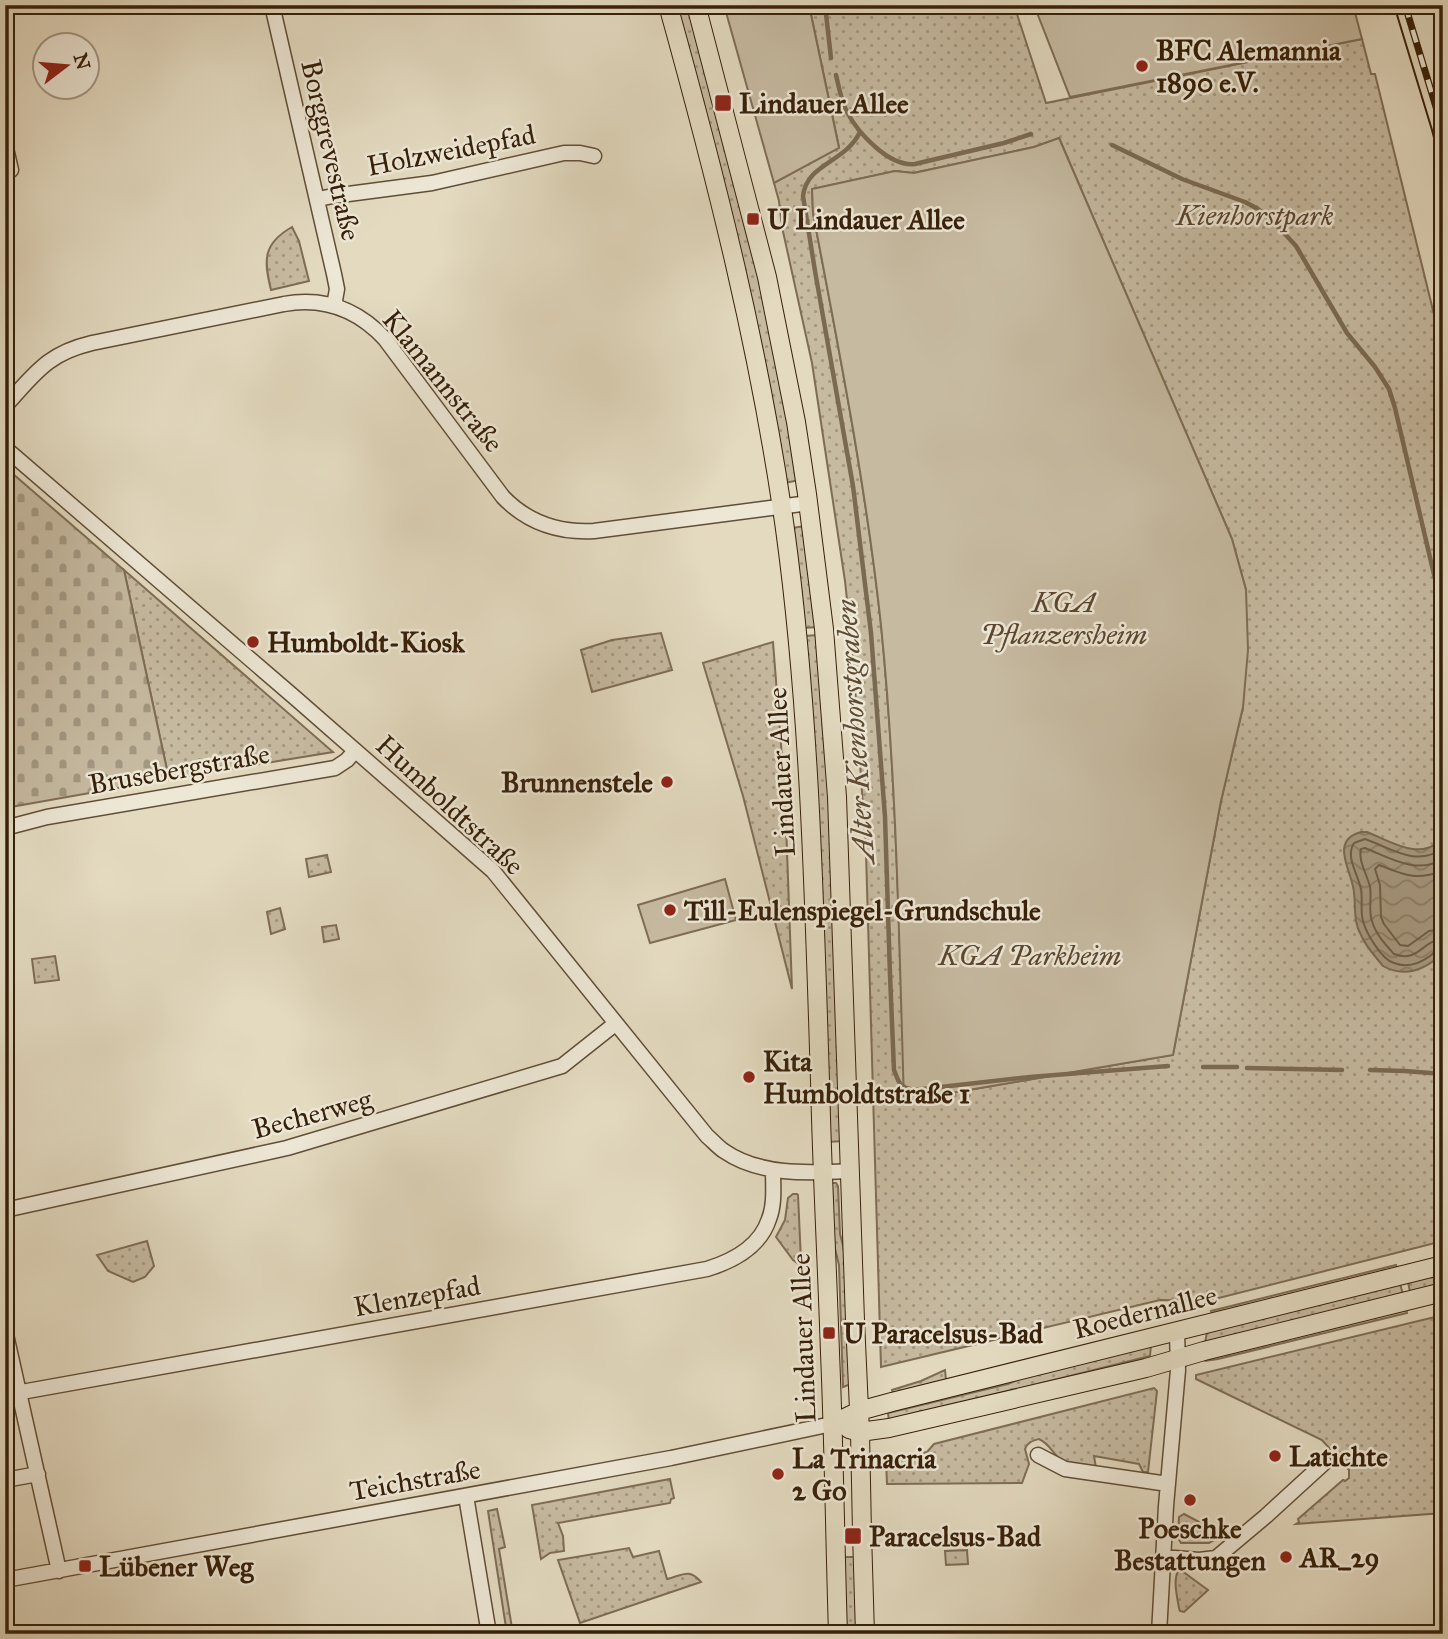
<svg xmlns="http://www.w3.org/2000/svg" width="1448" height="1639" viewBox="0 0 1448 1639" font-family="'IM FELL Great Primer',serif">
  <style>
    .grass { fill: url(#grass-dots); stroke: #7e6d55; stroke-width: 2; fill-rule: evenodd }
    .cemetery { fill: url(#cemetery-stones); stroke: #7e6d55; stroke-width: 2 }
    .garden { fill: #c6baa1; stroke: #7e6d55; stroke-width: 2 }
    .water { fill: url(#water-waves); stroke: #7a6a52; stroke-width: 2 }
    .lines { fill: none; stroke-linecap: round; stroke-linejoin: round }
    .shore { stroke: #6f5e46; stroke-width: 2 }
    .stream { stroke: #7a6a52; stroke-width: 4.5 }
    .minor-casing { stroke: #614e37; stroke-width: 17 }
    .major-casing { stroke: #362009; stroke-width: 20 }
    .minor { stroke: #ede7d6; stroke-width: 14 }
    .major { stroke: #e3dac0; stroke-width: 18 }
    .tram { stroke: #362009; stroke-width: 2 }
    .rail-casing { stroke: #362009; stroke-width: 7 }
    .rail { stroke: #ede7d6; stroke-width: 4.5; stroke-dasharray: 13; stroke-linecap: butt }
    .poi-dot { fill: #8f2418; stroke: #ede7d6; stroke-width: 2.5 }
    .labels { text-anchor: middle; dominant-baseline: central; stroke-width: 5; stroke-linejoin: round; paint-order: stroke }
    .poi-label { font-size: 28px; font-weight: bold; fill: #362009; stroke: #ede7d6; text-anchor: start }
    .street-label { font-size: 28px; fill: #362009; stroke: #ede7d6 }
    .park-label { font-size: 28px; font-style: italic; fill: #5a462f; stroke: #ede7d6 }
    .water-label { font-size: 30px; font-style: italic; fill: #5e4b33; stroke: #ede7d6 }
  </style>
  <defs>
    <pattern id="grass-dots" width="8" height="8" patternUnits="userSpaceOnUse" patternTransform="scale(1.75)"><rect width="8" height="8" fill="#c6baa1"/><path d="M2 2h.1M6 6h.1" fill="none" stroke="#a29781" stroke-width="1.8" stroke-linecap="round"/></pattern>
    <pattern id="cemetery-stones" width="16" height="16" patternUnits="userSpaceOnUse" patternTransform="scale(1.75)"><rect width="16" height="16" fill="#c6baa1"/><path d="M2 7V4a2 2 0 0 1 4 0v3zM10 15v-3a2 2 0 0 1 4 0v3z" fill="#a29781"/></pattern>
    <pattern id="water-waves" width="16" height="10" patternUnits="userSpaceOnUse" patternTransform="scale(1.75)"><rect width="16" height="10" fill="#a89b82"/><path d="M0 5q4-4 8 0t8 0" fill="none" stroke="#8a7e69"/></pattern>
  </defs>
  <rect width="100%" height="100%" fill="#e3dac0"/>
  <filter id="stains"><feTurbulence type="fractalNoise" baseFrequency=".00286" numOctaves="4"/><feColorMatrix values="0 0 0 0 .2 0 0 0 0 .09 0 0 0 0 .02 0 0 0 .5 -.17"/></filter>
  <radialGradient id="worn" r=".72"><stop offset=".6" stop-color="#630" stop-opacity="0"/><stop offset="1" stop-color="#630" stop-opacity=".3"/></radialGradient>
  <!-- grass -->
  <path class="grass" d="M675,5H690L755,253L799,480L785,483Z
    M809,5H1014L1046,103L1362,39L1371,74H1375L1443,351V1241L1207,1301L1160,1300L881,1367L866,853L853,657L845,581L812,363L782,227L779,201L774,183L839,147ZM1059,138L1232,539L1246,590L1243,707L1221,801L1173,1055L905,1101C899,942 897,783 881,625C866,486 839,350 813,213L812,189L895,171L913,173L1034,147Z
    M292,227L299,241L309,281L271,290C264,261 262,244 292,227Z
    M806,526L818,627L803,628L791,528Z
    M124,570L333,752L169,779Z
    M661,633L672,670L592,692L581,650L612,640Z
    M819,635L825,706L843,1141L828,1142L804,636Z
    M773,642L785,796L792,989L743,796L703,663Z
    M327,855L331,872L309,877L306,859Z
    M280,908L285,929L271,934L267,912Z
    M336,925L339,939L324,942L322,927Z
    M55,956L59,980L35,983L32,959Z
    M832,1183H836L838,1186L840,1234L845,1253L851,1384L843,1387L839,1265L833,1241Z
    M793,1194H797L798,1195L801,1261L799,1264L793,1260L776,1237L785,1220L788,1198Z
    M147,1241L154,1266L145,1277L133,1282L108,1271L97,1255Z
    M1396,1265L1397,1268L1212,1314L1211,1311Z
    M1443,1273V1284L1410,1292L1408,1282Z
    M1400,1284L1403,1294L1205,1343L1207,1332Z
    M1406,1309L1407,1313L1218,1359L1205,1361L1204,1359Z
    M1443,1315V1513L1296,1524L1299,1522L1298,1519L1343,1480L1345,1481L1349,1478V1470L1322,1440L1196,1379V1375Z
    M1151,1345L1150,1356L889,1421L888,1413L1008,1384L1026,1376Z
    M945,1370L946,1380L893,1393L892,1390L921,1381Z
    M1154,1388L1157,1391L1148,1472H1143L1139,1464L1094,1456L1096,1468C1085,1467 1070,1467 1061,1460C1052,1453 1050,1444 1039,1439C1032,1441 1028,1442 1025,1449L1029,1464L1022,1483L887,1484L886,1461L927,1452L934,1444Z
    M670,1479L674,1498L671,1499L670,1503L558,1523L563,1536L564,1551L550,1553L541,1559L532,1505Z
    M497,1509L505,1547L499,1549L513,1634H507L488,1511Z
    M1184,1514L1220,1533L1221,1536L1209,1543H1181L1178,1538L1179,1517Z
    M629,1548L633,1557L659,1551L667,1579C683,1575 689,1568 701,1582L580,1623L558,1560Z
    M967,1550L968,1564L946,1565L945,1551Z
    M841,1557H856L860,1634H844Z
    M1178,1571H1182L1208,1590L1184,1612L1180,1611L1179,1608C1177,1596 1173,1581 1178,1571Z"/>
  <!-- cemetery -->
  <path class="cemetery" d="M5,467L124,570L169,779L5,808Z"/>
  <!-- garden -->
  <path class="garden" d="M724,5H809L839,148L774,183Z
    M1034,5H1353L1362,39L1070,97Z
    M1059,138L1232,539L1246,590L1248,650L1243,707L1221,801L1173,1055L904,1101C899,943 897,783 881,625C866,486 839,350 813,213L812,189L895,171L914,173L1034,147Z
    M725,879L736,920L650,943L638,905Z"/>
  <!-- water -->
  <path class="water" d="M1361,832H1367C1392,842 1421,862 1443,838V953C1426,969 1406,979 1383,966C1375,956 1366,947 1361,935C1353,921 1356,908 1354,893C1353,872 1328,841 1361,832Z"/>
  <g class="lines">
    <!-- shore -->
    <path class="shore" d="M1443,848C1417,868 1391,848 1365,839L1354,843C1345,857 1358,874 1361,889C1363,900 1360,911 1363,921C1366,933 1382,960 1394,963C1407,968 1419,964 1430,956C1435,952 1436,949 1443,948
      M1443,859C1417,875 1390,858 1365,848L1361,849C1358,861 1367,874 1370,887C1372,898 1368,910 1372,921C1375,933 1385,944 1394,954C1419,963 1421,941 1443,939
      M1443,871C1415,881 1405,875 1379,865L1375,869L1380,885L1381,917L1384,924L1400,945L1408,946L1429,931L1443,929"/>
    <!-- stream -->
    <path class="stream" d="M825,5L831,58
      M836,75C839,87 841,101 847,112C858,133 889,167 915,164L1004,143L1031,134
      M860,132C845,163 807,163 803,196L815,271L853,486L871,633L885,817L890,975L894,1070L898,1080L901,1085L906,1088L914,1090L1030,1077L1168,1066
      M1112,145L1182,179L1245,202L1258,209L1273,221L1296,246L1347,333L1375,367L1389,389L1395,408L1443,613
      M1203,1067H1237
      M1247,1068L1342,1070
      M1370,1070L1405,1071L1443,1074"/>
    <defs>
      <path id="minor" d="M272,5L334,274L337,289L334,306
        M5,144L11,170
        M318,199L333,196L432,183L564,153H580L594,156
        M5,406C35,374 46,354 92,343L284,304C324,297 357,309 385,339L503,497C528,523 558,533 594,531L809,503
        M5,448L293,696L493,871L707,1136C713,1141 718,1147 724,1151C760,1176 809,1173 850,1171
        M5,828L47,817L335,768L347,760L355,751
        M5,1210L287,1148L562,1066L615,1024
        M5,1330L59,1571
        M5,1395L707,1269C733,1261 760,1247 769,1219C775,1204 773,1186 773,1170
        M1038,1455L1065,1469L1168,1484
        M5,1480L38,1474
        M466,1496L489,1634
        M1163,1557L1199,1560L1216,1558L1266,1516L1324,1463
        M5,1580L671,1458L832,1424
        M1159,1634L1166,1506L1178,1370L1177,1331"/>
      <path id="major" d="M668,5C716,178 760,351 785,529C810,712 814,896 820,1081C822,1172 827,1262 830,1353C834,1447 835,1540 838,1634
        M696,5L767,277L796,422L807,494L824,629L837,797L855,1320L860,1432L862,1533L865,1634
        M832,1424L859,1411L892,1402L1443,1265
        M849,1429L860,1432L889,1428L1146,1368L1204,1351L1443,1292"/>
    </defs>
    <!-- minor casing -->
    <use href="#minor" class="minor-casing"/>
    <!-- major casing -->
    <use href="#major" class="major-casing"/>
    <!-- minor -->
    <use href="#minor" class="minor"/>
    <!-- major -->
    <use href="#major" class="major"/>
    <!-- tram -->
    <path class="tram" d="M1394,5L1432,130L1443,172"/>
    <defs>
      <path id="rail" d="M1405,5L1443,130"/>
    </defs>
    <!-- rail casing -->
    <use href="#rail" class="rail-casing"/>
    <!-- rail -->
    <use href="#rail" class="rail"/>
  </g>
  <!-- markers -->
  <g class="poi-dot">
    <circle cx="1142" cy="66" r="7"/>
    <rect x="714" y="94" width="18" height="18" rx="3.5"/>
    <rect x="746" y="212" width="14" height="14" rx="3.5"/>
    <circle cx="253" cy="642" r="7"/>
    <circle cx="667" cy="782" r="7"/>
    <circle cx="670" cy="910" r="7"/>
    <circle cx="749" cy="1077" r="7"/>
    <rect x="822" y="1326" width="14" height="14" rx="3.5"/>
    <circle cx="1275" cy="1456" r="7"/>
    <circle cx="778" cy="1474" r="7"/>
    <circle cx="1190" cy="1500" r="7"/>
    <rect x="844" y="1527" width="18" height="18" rx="3.5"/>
    <circle cx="1286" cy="1557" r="7"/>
    <rect x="78" y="1559" width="14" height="14" rx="3.5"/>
  </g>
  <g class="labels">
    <!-- poi labels -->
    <g class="poi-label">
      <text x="1156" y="50">BFC Alemannia<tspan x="1156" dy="32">1890 e.V.</tspan></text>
      <text x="739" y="103">Lindauer Allee</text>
      <text x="767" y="219">U Lindauer Allee</text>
      <text x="267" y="642">Humboldt-Kiosk</text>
      <text x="653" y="782" text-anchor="end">Brunnenstele</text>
      <text x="684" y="910">Till-Eulenspiegel-Grundschule</text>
      <text x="763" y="1061">Kita<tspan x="763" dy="32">Humboldtstraße 1</tspan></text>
      <text x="843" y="1333">U Paracelsus-Bad</text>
      <text x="1289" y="1456">Latichte</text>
      <text x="792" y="1458">La Trinacria<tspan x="792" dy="32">2 Go</tspan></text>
      <text x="1190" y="1528" text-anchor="middle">Poeschke<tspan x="1190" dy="32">Bestattungen</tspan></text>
      <text x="869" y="1536">Paracelsus-Bad</text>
      <text x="1300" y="1557">AR_29</text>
      <text x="99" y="1566">Lübener Weg</text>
    </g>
    <!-- street labels -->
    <g class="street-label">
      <text transform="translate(331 150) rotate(77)">Borggrevestraße</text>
      <text transform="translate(451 150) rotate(-11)">Holzweidepfad</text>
      <text transform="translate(443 381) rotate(51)">Klamannstraße</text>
      <text transform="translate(179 769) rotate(-10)">Brusebergstraße</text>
      <text transform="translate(781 772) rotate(-93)">Lindauer Allee</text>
      <text transform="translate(450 805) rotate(43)">Humboldtstraße</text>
      <text transform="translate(312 1114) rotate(-15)">Becherweg</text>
      <text transform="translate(417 1296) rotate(-10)">Klenzepfad</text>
      <text transform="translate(1145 1312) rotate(-14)">Roedernallee</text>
      <text transform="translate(803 1338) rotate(-92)">Lindauer Allee</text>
      <text transform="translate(415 1480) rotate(-10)">Teichstraße</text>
    </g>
    <!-- park labels -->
    <g class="park-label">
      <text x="1255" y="215">Kienhorstpark</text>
      <text x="1064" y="602">KGA<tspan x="1064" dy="32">Pflanzersheim</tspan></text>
      <text x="1030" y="955">KGA Parkheim</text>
    </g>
    <!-- water labels -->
    <g class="water-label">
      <text transform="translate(855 731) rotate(-94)">Alter Kienhorstgraben</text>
    </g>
  </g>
  <!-- margin -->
  <rect width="1448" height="1639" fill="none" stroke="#e3dac0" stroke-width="28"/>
  <rect x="7" y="7" width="1434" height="1625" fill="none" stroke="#362009" stroke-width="3.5"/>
  <rect x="14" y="14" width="1420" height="1611" fill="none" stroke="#362009" stroke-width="2"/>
  <!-- north arrow -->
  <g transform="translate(66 66) rotate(74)"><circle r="33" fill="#ede7d6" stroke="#a49784" stroke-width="2"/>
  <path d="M0-5L12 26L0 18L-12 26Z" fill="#8f2418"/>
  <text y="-10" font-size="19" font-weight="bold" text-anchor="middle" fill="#362009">N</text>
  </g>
  <rect width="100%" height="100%" filter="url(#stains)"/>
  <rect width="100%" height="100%" fill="url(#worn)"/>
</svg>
